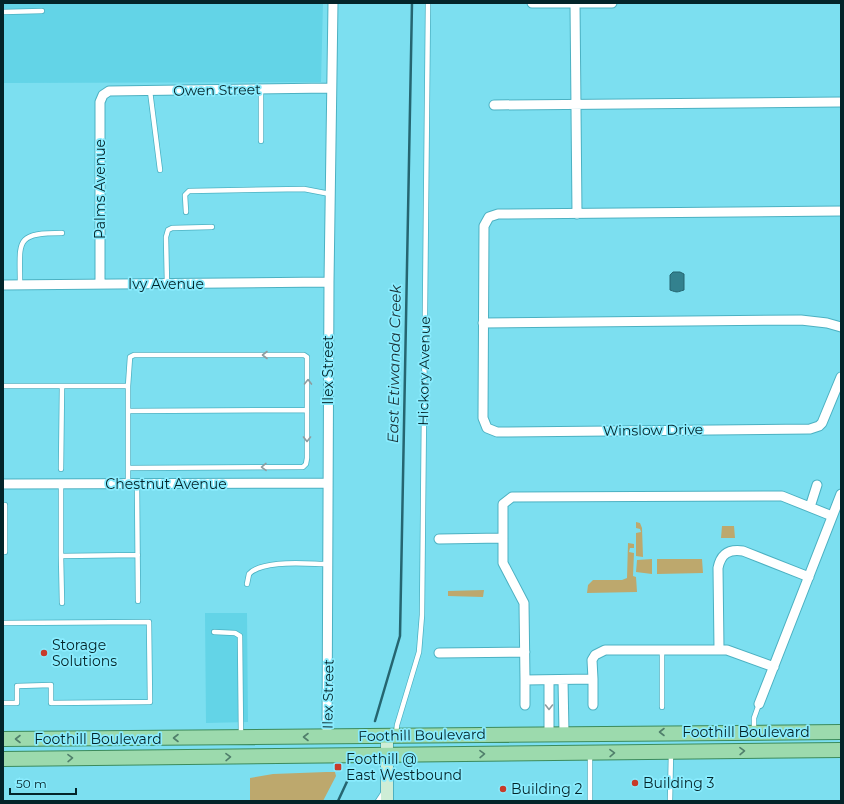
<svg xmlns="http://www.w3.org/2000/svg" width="844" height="804" viewBox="0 0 844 804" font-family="Montserrat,sans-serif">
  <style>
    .built { fill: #63d4e7 }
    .green { fill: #bda86d }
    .water { fill: #33818e; stroke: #256570 }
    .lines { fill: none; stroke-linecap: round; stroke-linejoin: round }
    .stream { stroke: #256570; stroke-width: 2.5 }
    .service-casing { stroke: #4cb1c2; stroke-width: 6 }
    .minor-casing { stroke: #4cb1c2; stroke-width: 11 }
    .secondary-casing { stroke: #4cb1c2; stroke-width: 14 }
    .primary-casing { stroke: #3c8b5c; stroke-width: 16 }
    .service { stroke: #fff; stroke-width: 4.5 }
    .minor { stroke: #fff; stroke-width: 9 }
    .secondary { stroke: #ceedd6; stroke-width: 12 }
    .primary { stroke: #9cdaad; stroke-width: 14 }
    .oneway { stroke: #8e9c9f }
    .oneway2 { stroke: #507f6b }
    .poi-dot { fill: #c73b2a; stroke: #8aecfe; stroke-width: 1.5 }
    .labels { text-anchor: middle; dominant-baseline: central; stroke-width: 3.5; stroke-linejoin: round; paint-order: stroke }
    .street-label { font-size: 14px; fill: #032429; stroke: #8aecfe }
    .poi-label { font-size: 14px; fill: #032429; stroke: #8aecfe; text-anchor: start }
    .water-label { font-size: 15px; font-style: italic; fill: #1a3338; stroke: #8aecfe }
  </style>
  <rect width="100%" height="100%" fill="#7cdff0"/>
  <!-- built -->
  <path class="built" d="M3,3H323L321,82L3,83Z
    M205,613H247L248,722L206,723Z"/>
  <!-- green -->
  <path class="green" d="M636,522L640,523L642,528L643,557L636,556V533L641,532L640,529L636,528Z
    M722,526H734L735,538H721Z
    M628,543L634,544V548H630L629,552L634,553L633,576L636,577L637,592L587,593L588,585L593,580H622L627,578Z
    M652,559V574L636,572L637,560Z
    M657,559H702L703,573L657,574Z
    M484,590L483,597L448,596V591Z
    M326,772H335L336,776L323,801H250V778L273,774Z"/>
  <!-- water -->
  <path class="water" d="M673,272H680L684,274V290C677,292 678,293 670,290V275Z"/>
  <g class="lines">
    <!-- stream -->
    <path class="stream" d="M375,721L400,636L412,3
      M338,801L351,773"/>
    <defs>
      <path id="service" d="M3,12L42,11
        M261,89V141
        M150,91L160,170
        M186,212L185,195L189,191L304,189L330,194
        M20,284C20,241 14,233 62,233
        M167,284L166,237L168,230L172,228L212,227
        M3,386H128
        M128,411L307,410
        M61,469L62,386
        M61,484V556
        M128,484V386L130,357L134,355H304L307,357V458L306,464L303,467L128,468
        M137,484L138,601
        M3,505H5V552H3
        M247,584L249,574C263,559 308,564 328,564
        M62,603L61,556L138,555
        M3,623L149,622L150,702L51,703V685L17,686V703H3
        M214,632L235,633L240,636L241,736
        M662,650V707
        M754,732V718L759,704
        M396,734L397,725L419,652L422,615L428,3
        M590,755V801
        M378,801L384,792
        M670,801L671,753"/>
      <path id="minor" d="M532,3H612
        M575,3L577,214
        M494,105L841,102
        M841,211L498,214L489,217L484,226L483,418L487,428L497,432L810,429L819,426L822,423L841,377
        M100,284V102L103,95L109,91L331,88
        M3,285L329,282
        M483,323L801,320L827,323L841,327
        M3,484L328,483
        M810,507L817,485
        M439,539L503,538
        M719,649L718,568C721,553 729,549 743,551L809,577
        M439,653L525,652
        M774,667L727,650H605L595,655L592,660L593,679L525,680L524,603L503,563V504L512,497L782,496L832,516
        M593,679V705
        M525,680V705
        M549,680V733
        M563,680L564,733
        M759,704L841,494
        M327,737L329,282L333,3"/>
      <path id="secondary" d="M387,736V801"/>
      <path id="primary" d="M3,739L841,732
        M3,759L841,750"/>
    </defs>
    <!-- service casing -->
    <use href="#service" class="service-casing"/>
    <!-- minor casing -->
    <use href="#minor" class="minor-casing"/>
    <!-- secondary casing -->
    <use href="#secondary" class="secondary-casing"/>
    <!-- primary casing -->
    <use href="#primary" class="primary-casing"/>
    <!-- service -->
    <use href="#service" class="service"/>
    <!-- minor -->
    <use href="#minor" class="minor"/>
    <!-- secondary -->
    <use href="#secondary" class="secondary"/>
    <!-- primary -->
    <use href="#primary" class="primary"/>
  </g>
  <!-- one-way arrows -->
  <defs><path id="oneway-chevron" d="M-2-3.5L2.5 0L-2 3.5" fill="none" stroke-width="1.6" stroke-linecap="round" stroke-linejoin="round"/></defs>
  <g class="oneway">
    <use href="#oneway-chevron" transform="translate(265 355) rotate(180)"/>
    <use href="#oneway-chevron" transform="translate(308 382) rotate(-89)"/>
    <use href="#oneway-chevron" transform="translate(307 439) rotate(90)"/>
    <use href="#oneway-chevron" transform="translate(264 467) rotate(179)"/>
    <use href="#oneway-chevron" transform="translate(549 707) rotate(90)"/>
  </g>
  <g class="oneway2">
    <use href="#oneway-chevron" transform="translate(662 732) rotate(180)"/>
    <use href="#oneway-chevron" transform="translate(306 737) rotate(180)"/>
    <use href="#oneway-chevron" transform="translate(176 738) rotate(180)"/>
    <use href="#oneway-chevron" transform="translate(18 739) rotate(180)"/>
    <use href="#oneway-chevron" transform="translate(742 751) rotate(-1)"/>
    <use href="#oneway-chevron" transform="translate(612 753) rotate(-1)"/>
    <use href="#oneway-chevron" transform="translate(482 754) rotate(-1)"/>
    <use href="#oneway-chevron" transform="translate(228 757) rotate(-1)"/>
    <use href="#oneway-chevron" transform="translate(70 758) rotate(-1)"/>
  </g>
  <!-- markers -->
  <g class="poi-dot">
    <circle cx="44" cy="653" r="4"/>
    <rect x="334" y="763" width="8" height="8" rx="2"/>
    <circle cx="635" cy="783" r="4"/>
    <circle cx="503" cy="789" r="4"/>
  </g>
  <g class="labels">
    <!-- street labels -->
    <g class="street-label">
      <text transform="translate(217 90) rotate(-1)">Owen Street</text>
      <text transform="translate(100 189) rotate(-90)">Palms Avenue</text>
      <text x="166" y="284">Ivy Avenue</text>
      <text transform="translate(328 370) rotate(-90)">Ilex Street</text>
      <text transform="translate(424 371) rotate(-89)">Hickory Avenue</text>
      <text transform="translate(653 430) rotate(-1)">Winslow Drive</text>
      <text x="166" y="484">Chestnut Avenue</text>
      <text transform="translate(328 694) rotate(-89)">Ilex Street</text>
      <text x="746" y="732">Foothill Boulevard</text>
      <text transform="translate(422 735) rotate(-1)">Foothill Boulevard</text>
      <text x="98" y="739">Foothill Boulevard</text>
    </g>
    <!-- poi labels -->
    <g class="poi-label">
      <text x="52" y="645">Storage<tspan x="52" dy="16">Solutions</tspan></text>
      <text x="346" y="759">Foothill @<tspan x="346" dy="16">East Westbound</tspan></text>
      <text x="643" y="783">Building 3</text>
      <text x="511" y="789">Building 2</text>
    </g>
    <!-- water labels -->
    <g class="water-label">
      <text transform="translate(394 364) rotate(-89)">East Etiwanda Creek</text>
    </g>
  </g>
  <!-- border -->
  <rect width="844" height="804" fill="none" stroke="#032429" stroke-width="8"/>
  <!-- scale -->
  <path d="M10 788v6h66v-6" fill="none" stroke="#032429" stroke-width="2"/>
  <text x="16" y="788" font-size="12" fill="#032429" stroke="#8aecfe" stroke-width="3" paint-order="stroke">50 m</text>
</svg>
